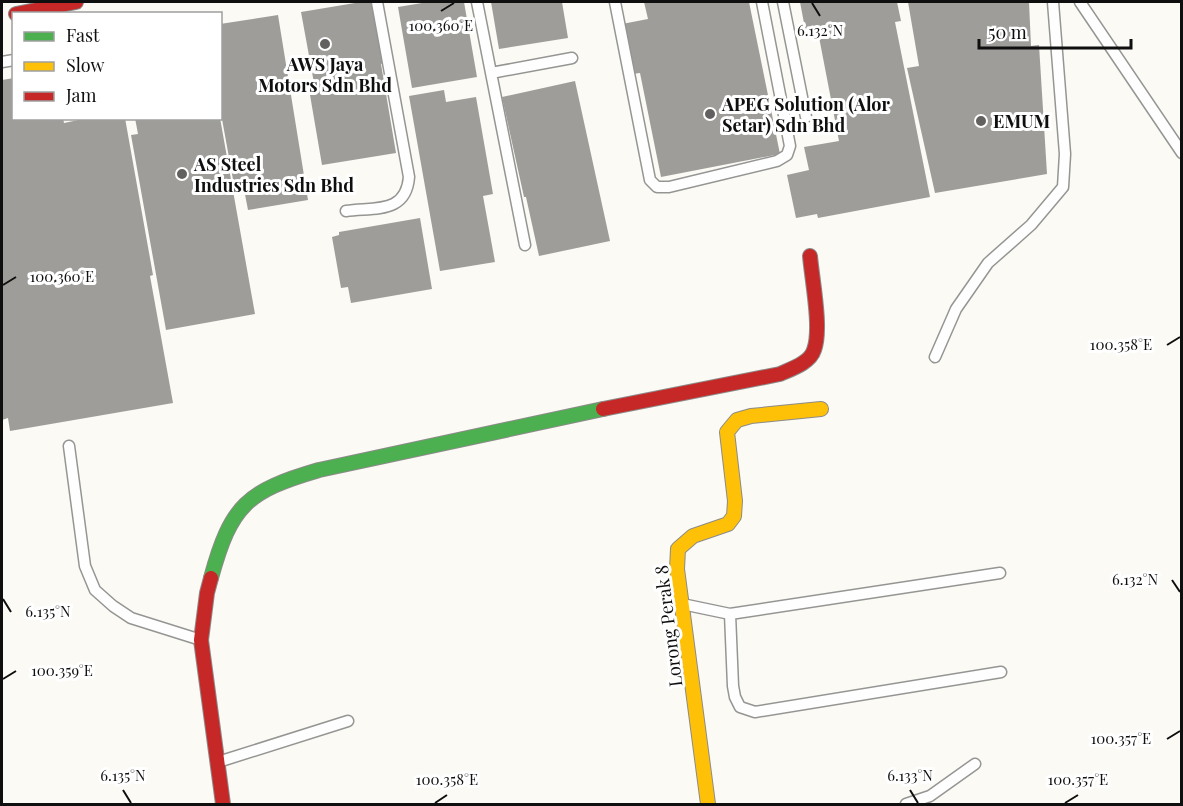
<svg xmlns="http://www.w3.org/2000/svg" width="1183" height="806" viewBox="0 0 1183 806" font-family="'Playfair Display',serif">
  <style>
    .building { fill: #9f9d9a }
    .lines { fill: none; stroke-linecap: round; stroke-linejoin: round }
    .lane-casing { stroke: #959593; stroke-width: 13 }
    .fast-casing { stroke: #8c8b89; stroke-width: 16 }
    .slow-casing { stroke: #8c8b89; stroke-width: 16 }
    .jam-casing { stroke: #8c8b89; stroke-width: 16 }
    .lane { stroke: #fefefe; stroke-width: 10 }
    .fast { stroke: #4caf50; stroke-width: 14 }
    .slow { stroke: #ffc107; stroke-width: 14 }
    .jam { stroke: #c62828; stroke-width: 14 }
    .ticks { fill: none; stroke: #0f0f0f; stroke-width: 2 }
    .poi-dot { fill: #626160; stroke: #fff; stroke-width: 2 }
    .labels { text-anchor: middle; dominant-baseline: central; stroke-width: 6; stroke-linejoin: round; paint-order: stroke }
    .poi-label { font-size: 18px; font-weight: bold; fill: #0f0f0f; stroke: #fff; text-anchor: start }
    .street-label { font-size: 18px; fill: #0f0f0f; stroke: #fff }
    .ticks-label { font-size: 15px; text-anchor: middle; fill: #0f0f0f; stroke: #fff; stroke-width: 6; stroke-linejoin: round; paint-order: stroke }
  </style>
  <rect width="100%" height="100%" fill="#fbfaf5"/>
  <!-- building -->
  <path class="building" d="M361,2H373L383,63L381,64L396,153L322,165L310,95L316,94L301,12Z
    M428,2H464L477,77L412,88L398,7Z
    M491,2H562L568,38L499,49Z
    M644,2H749L780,154L661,177L640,73L632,74L622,24L648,19Z
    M800,2H897L901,21L895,22L930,197L818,218L817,214L796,218L787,175L809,170L804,147L839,141L819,37L807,39Z
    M908,2H1029L1031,46L1039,45L1047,174L935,193L907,68L919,66Z
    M278,15L308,200L248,210L243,184L234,185L220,108V24Z
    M14,78V118H63L64,123L88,118H125L153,275L150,276L173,403L10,431L8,418L2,420V80Z
    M575,81L610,241L539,256L526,197H524L502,97Z
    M444,90L446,102L476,97L493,194L483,196L495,262L440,271L409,96Z
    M135,118H220L255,314L166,330L131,135L138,134Z
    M420,218L432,289L351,303L348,287L341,288L332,237L339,235V232Z"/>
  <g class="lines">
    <defs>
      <path id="lane" d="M477,2L525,245
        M615,2L650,180L657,187H669L777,161L787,155L790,146L762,2
        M783,2L806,117
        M1080,2L1182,153
        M2,62L14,60
        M491,73L572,58
        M346,211C375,207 406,214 409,177L377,2
        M935,357L956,309L988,263L1031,225L1063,187L1065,154L1053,2
        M69,446L85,566L95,590L113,606L131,618L201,640
        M687,605L730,614L1000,573
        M730,614L733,686L735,697L740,707L755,712L1001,672
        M218,762L348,721
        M906,804L930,796L975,764"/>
      <path id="fast" d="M211,578C231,505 247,491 319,470L603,409"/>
      <path id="slow" d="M708,804L677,569L678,549L693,536L728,524L734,516L735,501L727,432L737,420L751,416L821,409"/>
      <path id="jam" d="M16,14L76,2
        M603,409L780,374C791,369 810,363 814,350C822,329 812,280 810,256
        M211,578L207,593L201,640L223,804"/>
    </defs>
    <!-- lane casing -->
    <use href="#lane" class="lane-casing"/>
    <!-- fast casing -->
    <use href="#fast" class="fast-casing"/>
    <!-- slow casing -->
    <use href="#slow" class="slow-casing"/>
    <!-- jam casing -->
    <use href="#jam" class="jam-casing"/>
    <!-- lane -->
    <use href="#lane" class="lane"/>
    <!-- fast -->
    <use href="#fast" class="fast"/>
    <!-- slow -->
    <use href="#slow" class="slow"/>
    <!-- jam -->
    <use href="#jam" class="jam"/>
  </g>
  <!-- ticks -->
  <path class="ticks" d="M812,3L820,16M441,11L454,3M3,285L16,277M1167,345L1180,337M1172,580L1180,592M3,599L11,612M3,679L16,671M1167,739L1180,731M123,790L131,803M910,790L918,803M435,803L447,795M1065,803L1078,795"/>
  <!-- markers -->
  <g class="poi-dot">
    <circle cx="325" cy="44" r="6"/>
    <circle cx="710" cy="114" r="6"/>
    <circle cx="981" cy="121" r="6"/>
    <circle cx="182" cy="174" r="6"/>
  </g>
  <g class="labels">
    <!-- poi labels -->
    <g class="poi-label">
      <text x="325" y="64" text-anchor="middle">AWS Jaya<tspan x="325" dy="21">Motors Sdn Bhd</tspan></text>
      <text x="722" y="104">APEG Solution (Alor<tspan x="722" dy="21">Setar) Sdn Bhd</tspan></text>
      <text x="993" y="121">EMUM</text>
      <text x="194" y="164">AS Steel<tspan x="194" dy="21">Industries Sdn Bhd</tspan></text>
    </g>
    <!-- street labels -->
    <g class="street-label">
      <text transform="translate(668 626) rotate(-97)">Lorong Perak 8</text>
    </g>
  </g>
  <g class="ticks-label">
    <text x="441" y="31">100.360°E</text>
    <text x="820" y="36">6.132°N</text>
    <text x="62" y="282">100.360°E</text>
    <text x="1121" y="350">100.358°E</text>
    <text x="1135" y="585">6.132°N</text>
    <text x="48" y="617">6.135°N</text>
    <text x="62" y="676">100.359°E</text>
    <text x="1121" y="744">100.357°E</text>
    <text x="123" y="781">6.135°N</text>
    <text x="910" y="781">6.133°N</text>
    <text x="447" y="785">100.358°E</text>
    <text x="1078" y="785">100.357°E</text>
  </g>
  <!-- border -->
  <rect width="1183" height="806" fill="none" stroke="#0f0f0f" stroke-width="6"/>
  <!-- legend -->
  <rect x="12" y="12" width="210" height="108" fill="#ffffff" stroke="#9f9f9f" stroke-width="1.5"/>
  <rect x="24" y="32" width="30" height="9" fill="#4caf50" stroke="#9f9f9f" stroke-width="1.5"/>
  <text x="66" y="42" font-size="18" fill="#0f0f0f">Fast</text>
  <rect x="24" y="62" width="30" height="9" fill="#ffc107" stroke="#9f9f9f" stroke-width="1.5"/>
  <text x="66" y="72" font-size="18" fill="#0f0f0f">Slow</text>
  <rect x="24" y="92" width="30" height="9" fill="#c62828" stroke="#9f9f9f" stroke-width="1.5"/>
  <text x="66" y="102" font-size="18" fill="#0f0f0f">Jam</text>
  <!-- scale -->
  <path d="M979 39v9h152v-9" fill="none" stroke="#0f0f0f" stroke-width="3"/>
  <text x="988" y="39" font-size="18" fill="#0f0f0f" stroke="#ffffff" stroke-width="4.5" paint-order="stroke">50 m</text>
</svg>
